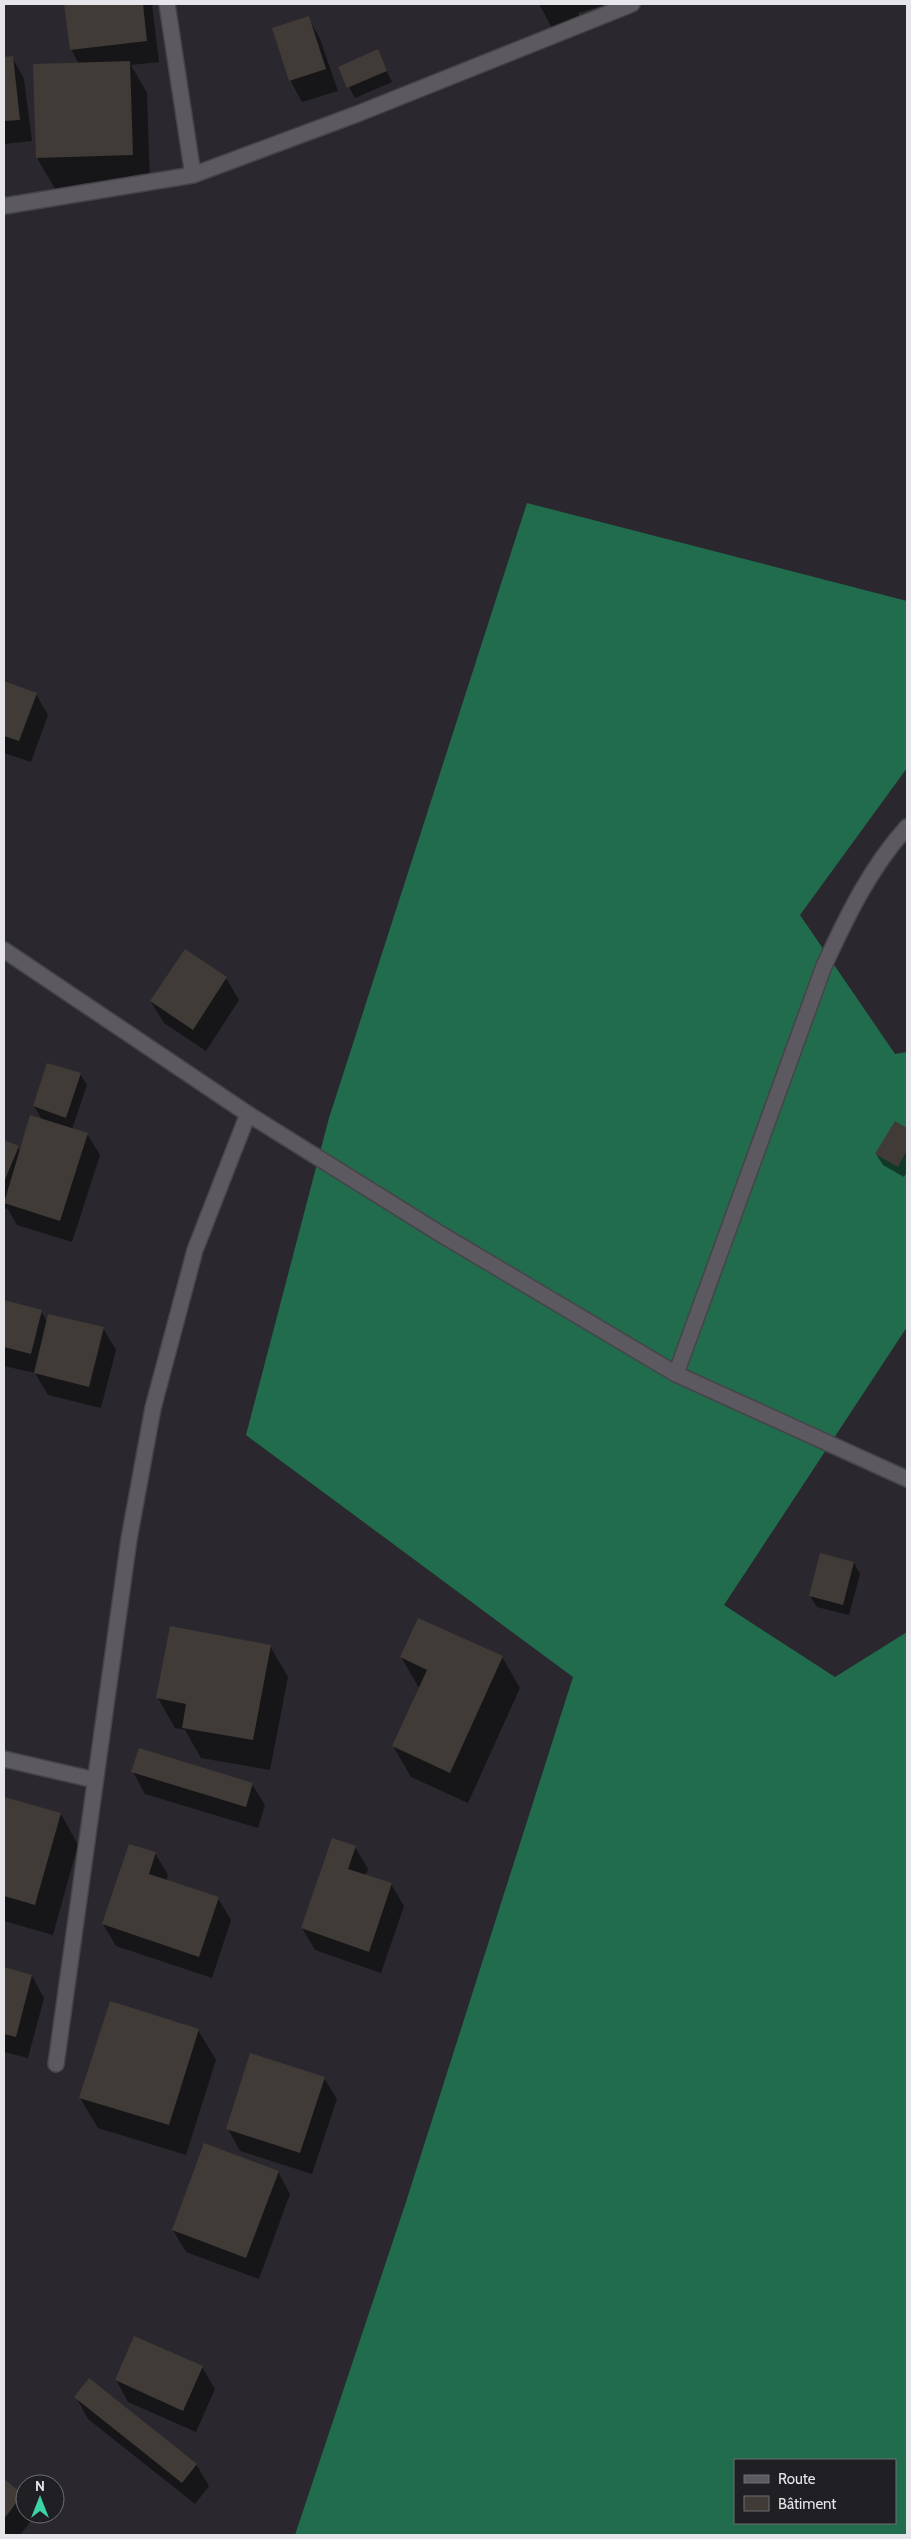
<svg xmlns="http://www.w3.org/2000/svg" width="911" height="2539" viewBox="0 0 911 2539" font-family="Cabin,sans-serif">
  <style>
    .forest { fill: #206c4d; fill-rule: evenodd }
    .shadow { fill: #0007 }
    .building { fill: #403b36 }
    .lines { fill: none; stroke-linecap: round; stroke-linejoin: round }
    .minor-casing { stroke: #464449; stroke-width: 18 }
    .tertiary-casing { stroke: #464449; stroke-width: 18 }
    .minor { stroke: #5c5a60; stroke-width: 15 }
    .tertiary { stroke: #5c5a60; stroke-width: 15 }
  </style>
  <rect width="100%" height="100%" fill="#2a282e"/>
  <!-- forest -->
  <path class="forest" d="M527,503L907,601V768L800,915L895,1054L907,1052V1327L724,1605L835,1677L907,1632V2535H295L405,2205L573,1677L246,1435L329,1118ZM735,2460H895V2523H735Z"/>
  <!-- shadow -->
  <path class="shadow" d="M66,4H152L159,62L131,65L147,93L150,186L55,189L37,158L79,64L71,49Z
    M539,4H608L578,13L581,19L552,28Z
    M308,17L320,39L338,91L302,102L290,80Z
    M377,51L392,82L355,98L349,87Z
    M12,57L24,79L32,141L4,144V58Z
    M4,682L36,694L48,715L31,762L4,753Z
    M185,951L226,978L239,1000L206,1051L164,1023L151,1002Z
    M80,1074L87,1085L72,1129L87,1134L100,1155L72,1242L17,1225L8,1209L4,1208V1141L18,1147L20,1151L42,1120L34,1106Z
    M895,1122L907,1129V1172L904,1177L883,1165L876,1154Z
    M4,1302L41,1311L47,1322L103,1328L116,1350L101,1408L48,1395L35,1373L4,1366Z
    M854,1563L860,1574L849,1615L817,1607L810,1596Z
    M270,1646L288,1677L270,1770L201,1758L185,1730L175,1728L158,1698Z
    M401,1657H502L520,1688L468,1803L411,1777L393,1746L419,1688Z
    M133,1772L252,1784L265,1805L258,1828L145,1794Z
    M4,1798L61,1814L78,1845L53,1935L4,1921Z
    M355,1847L368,1869L365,1876L391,1884L404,1906L381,1973L315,1950L302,1928Z
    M155,1853L168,1875L166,1881L218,1898L231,1920L212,1978L116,1946L103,1924Z
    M4,1969L32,1976L44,1998L28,2058L4,2052Z
    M198,2030L216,2060L186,2155L98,2128L80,2098Z
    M324,2078L337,2099L312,2174L240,2151L228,2129Z
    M278,2172L290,2194L259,2279L186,2252L173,2230Z
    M202,2367L215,2389L196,2432L128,2402L116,2380Z
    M76,2397L196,2464L209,2486L195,2504L88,2419Z
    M4,2481L22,2495L25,2500V2514H33L35,2516L20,2535H4Z"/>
  <!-- building -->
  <path class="building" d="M64,4H143L147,41L70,50Z
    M309,16L326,69L289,81L272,28Z
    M378,49L387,71L347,88L338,67Z
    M13,56L20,120L4,121V57Z
    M130,61L133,155L36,158L33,64Z
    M4,681L37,693L19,741L4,736Z
    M185,949L227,977L193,1030L150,1001Z
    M47,1063L81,1073L66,1118L33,1106Z
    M30,1115L88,1133L60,1221L4,1203Z
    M895,1121L907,1128V1150L898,1167L875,1154Z
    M4,1140L19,1146L4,1182Z
    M4,1300L42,1310L31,1354L4,1347Z
    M48,1314L104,1327L89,1387L34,1373Z
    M820,1553L854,1562L843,1605L809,1596Z
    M418,1618L503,1656L450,1773L392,1746L427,1670L400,1657Z
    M170,1626L271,1645L253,1740L182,1728L186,1704L156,1698Z
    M139,1748L253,1783L246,1807L131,1772Z
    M4,1797L61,1813L35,1905L4,1896Z
    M332,1838L356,1846L348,1869L392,1883L369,1952L301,1928Z
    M129,1844L156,1852L149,1874L219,1897L199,1957L102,1924Z
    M4,1967L32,1975L16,2037L4,2034Z
    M110,2001L199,2029L169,2125L79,2098Z
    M250,2053L325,2077L300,2153L226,2129Z
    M204,2143L279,2171L246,2258L172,2230Z
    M134,2336L203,2366L183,2411L115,2380Z
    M89,2378L197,2464L182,2483L74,2397Z
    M4,2479L23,2494L4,2519Z"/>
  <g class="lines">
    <defs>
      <path id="minor" d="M167,4L193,175
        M4,206L193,175L357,114L632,4
        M676,1374L824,966C847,916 870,868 907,827
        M4,1759L95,1780
        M56,2064L129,1539L153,1408L195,1250L248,1114"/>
      <path id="tertiary" d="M4,950L248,1114L439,1233L676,1374L907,1479"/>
    </defs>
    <!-- minor casing -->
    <use href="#minor" class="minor-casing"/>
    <!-- tertiary casing -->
    <use href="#tertiary" class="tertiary-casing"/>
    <!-- minor -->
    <use href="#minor" class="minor"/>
    <!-- tertiary -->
    <use href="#tertiary" class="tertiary"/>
  </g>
  <!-- border -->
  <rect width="911" height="2539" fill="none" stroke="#e6e5e9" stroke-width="10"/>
  <!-- legend -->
  <rect x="734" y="2459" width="162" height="65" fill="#201f24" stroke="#6f6e73"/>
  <rect x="744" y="2475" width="25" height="8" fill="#5c5a60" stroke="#6f6e73"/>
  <text x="778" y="2484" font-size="15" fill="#e6e5e9">Route</text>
  <rect x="744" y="2496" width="25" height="15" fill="#403b36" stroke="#6f6e73"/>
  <text x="778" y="2509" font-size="15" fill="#e6e5e9">Bâtiment</text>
  <!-- north arrow -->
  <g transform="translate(40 2499)"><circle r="24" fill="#201f24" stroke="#6f6e73"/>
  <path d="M0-4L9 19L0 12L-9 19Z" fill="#3cd4a4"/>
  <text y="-8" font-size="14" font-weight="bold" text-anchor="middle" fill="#e6e5e9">N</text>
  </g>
</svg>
